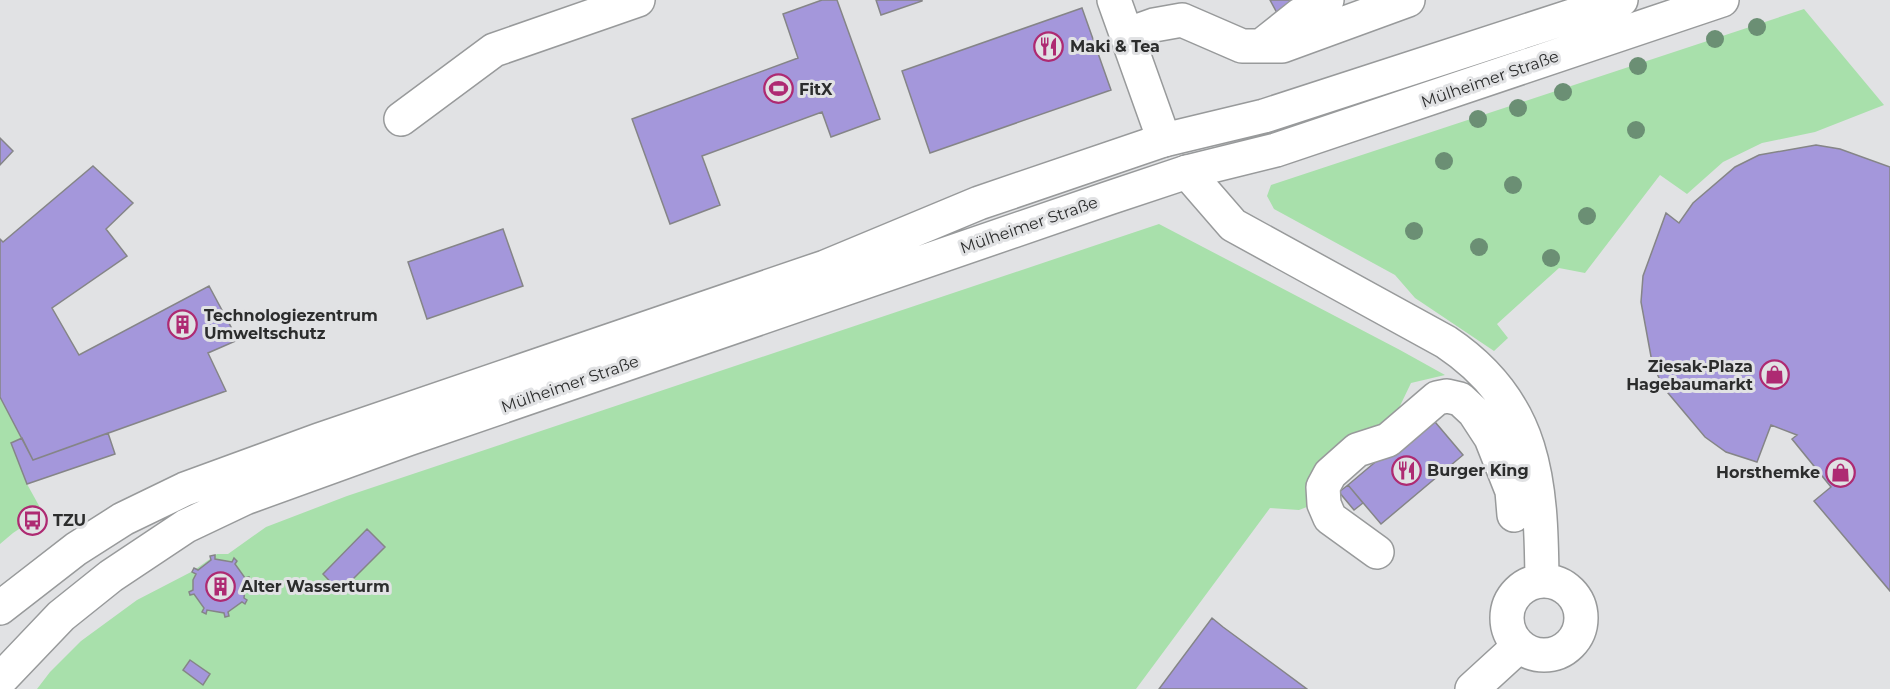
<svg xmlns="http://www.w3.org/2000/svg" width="1890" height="689" viewBox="0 0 1890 689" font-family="Montserrat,sans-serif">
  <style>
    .green { fill: #a8e0ab }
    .building { fill: #a497db; stroke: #858587; stroke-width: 1.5 }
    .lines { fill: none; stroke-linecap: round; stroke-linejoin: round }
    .minor-casing { stroke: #989a9b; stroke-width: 36 }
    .major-casing { stroke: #989a9b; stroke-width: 36 }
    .minor { stroke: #fff; stroke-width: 33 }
    .major { stroke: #fff; stroke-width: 33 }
    .tree { fill: #6b8f74 }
    .labels { text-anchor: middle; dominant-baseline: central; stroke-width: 6; stroke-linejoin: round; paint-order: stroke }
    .poi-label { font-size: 16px; font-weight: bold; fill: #2c2d2d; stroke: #e1e2e4; text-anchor: start }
    .street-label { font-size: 16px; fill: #2c2d2d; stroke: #e1e2e4 }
  </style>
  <rect width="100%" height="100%" fill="#e1e2e4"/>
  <!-- green -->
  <path class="green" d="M1804,9L1884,105L1815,132L1762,143L1723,162L1687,194L1660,175L1585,273L1559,268L1497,324L1508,338L1494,351L1415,298L1395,275L1274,209L1267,196L1271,185Z
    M1159,224L1400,350L1445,375L1411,383L1399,408L1373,430L1312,505L1299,510L1270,508L1136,689H37L50,672L81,641L137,600L193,571L217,554H228L266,527L347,496Z
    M0,397L22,438L27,484L43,513L13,533L0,544Z"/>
  <!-- building -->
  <path class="building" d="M822,0H837L880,119L831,137L822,112L702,156L720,205L670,224L632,119L798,58L783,14Z
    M876,0H922V1L881,15Z
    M1270,0H1300L1277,13Z
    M1082,8L1111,90L930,153L902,71Z
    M0,138L13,151L0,165Z
    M1816,145L1840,149L1890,167V591L1814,501L1831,487L1792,439L1797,435L1771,425L1757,462L1726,452L1705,437L1663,387L1652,362L1641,302L1643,276L1666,213L1679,223L1693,203L1735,167L1759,155Z
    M93,166L133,203L106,229L127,256L52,308L79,355L209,286L238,340L208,353L226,391L33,460L0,397V239L3,242Z
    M503,229L523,286L427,319L408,262Z
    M1430,416L1463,455L1381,524L1348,485Z
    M108,433L115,454L27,484L11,443L22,438L33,460Z
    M1348,485L1363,503L1354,510L1339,492Z
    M367,529L385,547L340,592L323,574Z
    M215,555V559L232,562L234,558L237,561L235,564L245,578L249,577L250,580L246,581L244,598L247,600L245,604L242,602L228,612L229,616L225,617L224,613L207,610L206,614L202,612L204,608L194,594L190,595L189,592L193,590V580L196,574L192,572L194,568L198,570L211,560L210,556Z
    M1212,618L1223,627L1307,689H1159Z
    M190,660L210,674L203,685L183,670Z"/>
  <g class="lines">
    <defs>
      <path id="minor" d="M1114,0L1164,140
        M1126,35L1154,25L1182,20L1242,46H1282L1408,0
        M1266,42L1300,15L1327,0
        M401,119L494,50L638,0
        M1187,172L1233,225L1446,342C1537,403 1541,481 1542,581
        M1377,552L1330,518L1324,504L1323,487L1330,474L1357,450L1388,440L1437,398L1447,396L1460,399L1474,412L1491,438L1512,491L1514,515
        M1507 618a37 37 0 1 1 74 0a37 37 0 1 1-74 0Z
        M1472,689L1519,646"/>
      <path id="major" d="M0,608L76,549L123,519L185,489L319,440L825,267L979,203L1164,140L1264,116L1621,0
        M0,680L61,616L111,576L186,526L245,498L408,439L1109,198L1187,172L1276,150L1722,0"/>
    </defs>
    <!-- minor casing -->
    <use href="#minor" class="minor-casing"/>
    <!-- major casing -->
    <use href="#major" class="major-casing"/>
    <!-- minor -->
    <use href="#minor" class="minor"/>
    <!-- major -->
    <use href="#major" class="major"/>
  </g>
  <!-- trees -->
  <g class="tree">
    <circle cx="1757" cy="27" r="9"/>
    <circle cx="1715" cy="39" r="9"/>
    <circle cx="1638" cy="66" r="9"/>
    <circle cx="1563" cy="92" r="9"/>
    <circle cx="1518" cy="108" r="9"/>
    <circle cx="1478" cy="119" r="9"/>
    <circle cx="1636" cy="130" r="9"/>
    <circle cx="1444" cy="161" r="9"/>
    <circle cx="1513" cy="185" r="9"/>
    <circle cx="1587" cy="216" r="9"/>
    <circle cx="1414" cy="231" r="9"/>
    <circle cx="1479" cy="247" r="9"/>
    <circle cx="1551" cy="258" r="9"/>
  </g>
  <!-- icons -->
  <defs>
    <symbol id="restaurant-ring" viewBox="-11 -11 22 22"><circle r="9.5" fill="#e1e2e4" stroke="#ae2a72" stroke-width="1.5"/><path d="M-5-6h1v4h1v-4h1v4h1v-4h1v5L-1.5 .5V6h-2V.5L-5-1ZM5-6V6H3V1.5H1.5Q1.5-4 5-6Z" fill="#ae2a72"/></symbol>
    <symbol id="stadium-ring" viewBox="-11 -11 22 22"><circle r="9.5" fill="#e1e2e4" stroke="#ae2a72" stroke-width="1.5"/><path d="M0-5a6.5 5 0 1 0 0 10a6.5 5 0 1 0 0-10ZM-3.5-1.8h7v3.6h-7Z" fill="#ae2a72"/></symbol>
    <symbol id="building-ring" viewBox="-11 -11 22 22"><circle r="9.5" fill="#e1e2e4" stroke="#ae2a72" stroke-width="1.5"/><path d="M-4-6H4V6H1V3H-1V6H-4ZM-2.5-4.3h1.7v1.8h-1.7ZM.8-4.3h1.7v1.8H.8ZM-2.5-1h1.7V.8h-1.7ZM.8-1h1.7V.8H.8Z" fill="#ae2a72"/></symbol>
    <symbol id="shop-ring" viewBox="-11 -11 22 22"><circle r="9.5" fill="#e1e2e4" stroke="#ae2a72" stroke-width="1.5"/><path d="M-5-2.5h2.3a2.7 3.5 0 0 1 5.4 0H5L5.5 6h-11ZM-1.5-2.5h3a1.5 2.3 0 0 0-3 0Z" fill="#ae2a72"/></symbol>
    <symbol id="bus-ring" viewBox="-11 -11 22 22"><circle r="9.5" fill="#e1e2e4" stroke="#ae2a72" stroke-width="1.5"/><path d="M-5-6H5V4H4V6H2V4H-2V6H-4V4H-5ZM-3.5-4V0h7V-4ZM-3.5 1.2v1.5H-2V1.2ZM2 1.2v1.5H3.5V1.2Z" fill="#ae2a72"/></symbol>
  </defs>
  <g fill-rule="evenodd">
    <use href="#restaurant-ring" x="1032" y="30" width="33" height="33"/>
    <use href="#stadium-ring" x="762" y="72" width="33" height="33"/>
    <use href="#building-ring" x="166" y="308" width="33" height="33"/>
    <use href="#shop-ring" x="1758" y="358" width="33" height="33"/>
    <use href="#restaurant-ring" x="1390" y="454" width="33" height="33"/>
    <use href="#shop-ring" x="1824" y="456" width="33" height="33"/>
    <use href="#bus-ring" x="16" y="504" width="33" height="33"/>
    <use href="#building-ring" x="204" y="570" width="33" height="33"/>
  </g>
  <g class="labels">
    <!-- poi labels -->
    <g class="poi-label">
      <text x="1070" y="46">Maki &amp; Tea</text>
      <text x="799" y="89">FitX</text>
      <text x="204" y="315">Technologiezentrum<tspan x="204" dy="18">Umweltschutz</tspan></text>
      <text x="1753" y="366" text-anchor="end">Ziesak-Plaza<tspan x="1753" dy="18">Hagebaumarkt</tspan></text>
      <text x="1427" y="470">Burger King</text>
      <text x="1820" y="472" text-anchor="end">Horsthemke</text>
      <text x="53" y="520">TZU</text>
      <text x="241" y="586">Alter Wasserturm</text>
    </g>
    <!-- street labels -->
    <g class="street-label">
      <text transform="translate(1490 79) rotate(-19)">Mülheimer Straße</text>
      <text transform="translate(1029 225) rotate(-19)">Mülheimer Straße</text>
      <text transform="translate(570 384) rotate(-19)">Mülheimer Straße</text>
    </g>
  </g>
</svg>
